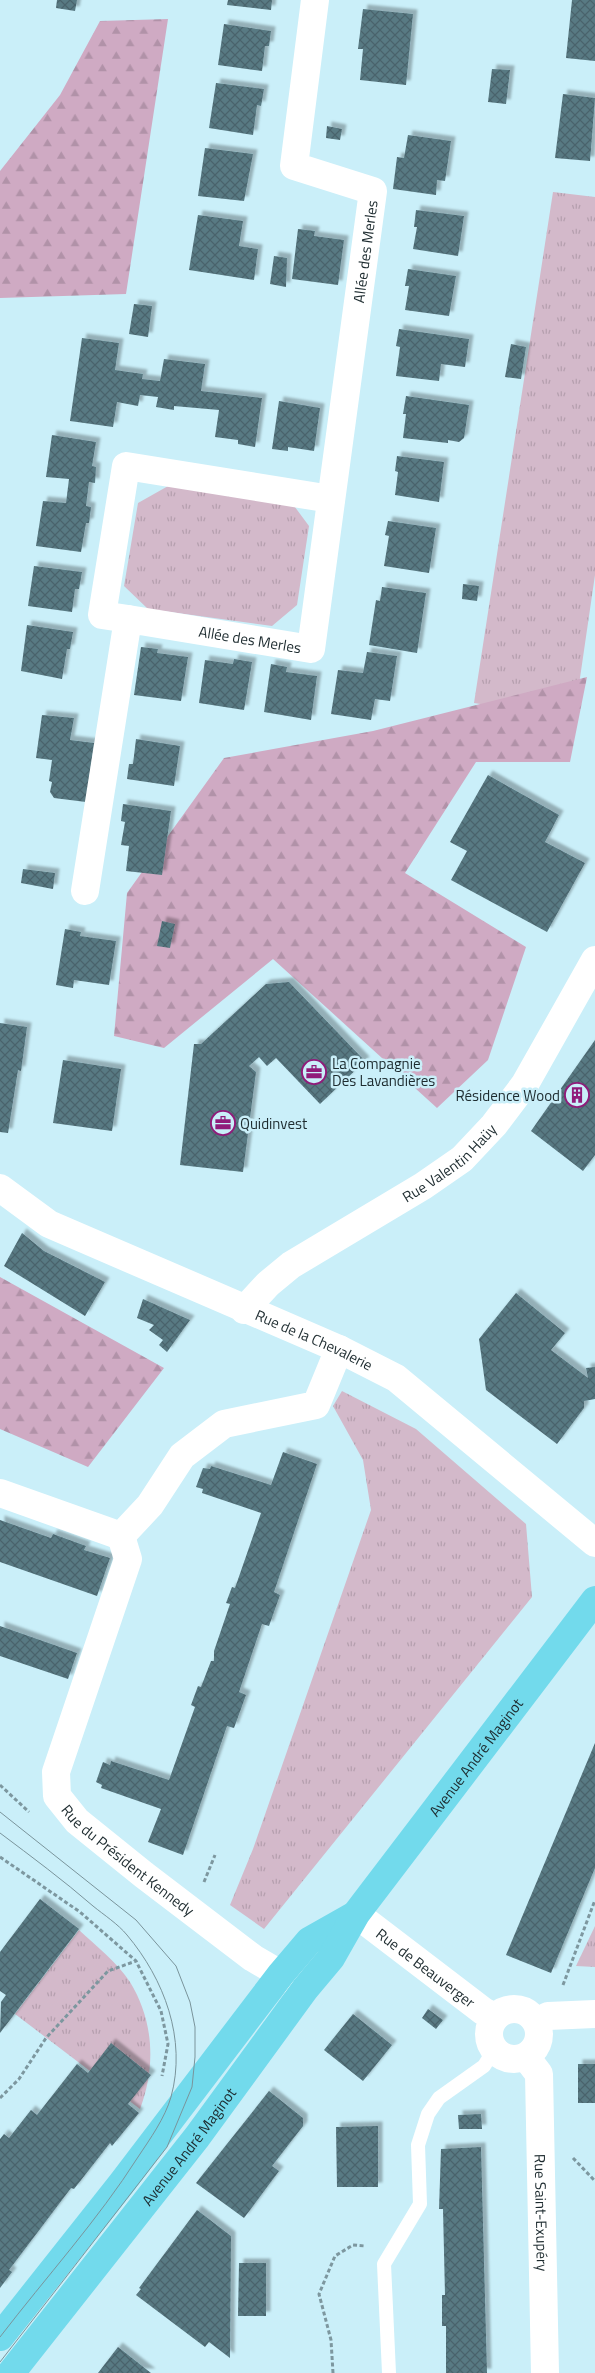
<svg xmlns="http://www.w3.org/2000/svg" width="595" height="2373" viewBox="0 0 595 2373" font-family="'Titillium Web',sans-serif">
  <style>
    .grass { fill: url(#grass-tufts) }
    .forest { fill: url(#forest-firs) }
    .building { fill: url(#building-cross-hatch); filter: url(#shadow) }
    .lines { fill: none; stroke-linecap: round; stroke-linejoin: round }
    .path { stroke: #7d979f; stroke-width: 3; stroke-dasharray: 4 2.5; stroke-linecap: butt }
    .lane { stroke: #fff; stroke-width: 14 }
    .street { stroke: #fff; stroke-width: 28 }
    .primary { stroke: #72daec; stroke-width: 28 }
    .tram { stroke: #7a949b; stroke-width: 1 }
    .labels { text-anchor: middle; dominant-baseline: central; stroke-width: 5; stroke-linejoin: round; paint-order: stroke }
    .street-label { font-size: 15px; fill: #1d2b2f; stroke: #caeff9 }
    .poi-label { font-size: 15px; fill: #1d2b2f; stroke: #caeff9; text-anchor: start }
  </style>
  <defs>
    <pattern id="grass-tufts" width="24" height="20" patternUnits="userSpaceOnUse" patternTransform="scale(1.25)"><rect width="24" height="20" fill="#d3b9ca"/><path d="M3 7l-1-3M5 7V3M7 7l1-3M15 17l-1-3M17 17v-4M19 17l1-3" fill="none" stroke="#b59fae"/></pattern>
    <pattern id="forest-firs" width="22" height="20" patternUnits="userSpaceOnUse" patternTransform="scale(1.25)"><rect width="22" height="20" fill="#cfaac3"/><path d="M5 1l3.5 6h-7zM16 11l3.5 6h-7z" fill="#b192a8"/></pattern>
    <pattern id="building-cross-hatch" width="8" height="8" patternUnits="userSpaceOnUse" patternTransform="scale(1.25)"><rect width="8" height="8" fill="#597a83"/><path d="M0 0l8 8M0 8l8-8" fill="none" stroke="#49646c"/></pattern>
    <filter id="shadow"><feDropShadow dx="4.5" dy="-4.5" stdDeviation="1" flood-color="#0004"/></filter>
  </defs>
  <rect width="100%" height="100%" fill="#caeff9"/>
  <!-- grass -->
  <path class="grass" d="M553,192L595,197V575L574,719L474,703Z
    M177,481L289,499L309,526L297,605L272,626L148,609L124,586L138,503Z
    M342,1391L416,1429L526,1524L532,1597L264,1929L230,1905L253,1849L371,1510L363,1460L333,1406Z
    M595,1926V1967L576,1966Z
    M79,1930C96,1946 117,1962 130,1982C154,2021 156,2067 140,2109L15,2014Z"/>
  <!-- forest -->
  <path class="forest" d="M168,19L126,294L0,298V171L60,95L100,21Z
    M587,677L570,762H476L405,873L526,947L488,1060L437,1108L273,959L164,1048L114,1036L127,893L224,758L373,731Z
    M0,1277L164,1368L88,1467L0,1429Z"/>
  <!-- building -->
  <path class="building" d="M57,0H77L75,11L56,8Z
    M228,0H272L271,10L227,5Z
    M572,0H595V61L566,58Z
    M363,9L413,14L406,85L360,80L363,49H358Z
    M224,24L271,31L269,46H265L262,71L218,65Z
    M492,69L510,70L506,104L488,102Z
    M216,83L264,89L261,106L257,105L253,135L209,128Z
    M563,94L595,98L590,161L555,158Z
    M327,126L342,129L340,140L326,138Z
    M408,135L451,141L445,181L437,180L436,195L393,189L397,157L404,158Z
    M205,148L253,154L244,201L198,196Z
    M416,210L464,216L458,256L413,249L417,227H414Z
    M198,215L243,221L239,246L258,249L254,280L189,270Z
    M298,229L315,231L314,236L344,240L338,285L292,279Z
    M274,256L287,258L286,287L270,284Z
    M408,269L456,276L449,316L405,310L409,286H405Z
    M134,304L152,306L148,337L129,334Z
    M399,329L469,339L465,367L441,364L439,381L396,376L400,347L396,346Z
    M82,338L119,343L115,370L143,374L142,379L160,381L164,359L205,364L201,391L262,398L255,447L238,444V440L215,437L219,410L174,406V410L156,407L158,397L140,395L138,406L117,402L113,427L70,421Z
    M511,344L526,347L521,379L505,377Z
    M406,396L469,405L464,438L459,442L448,440V443L403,438L406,414H403Z
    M279,401L320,408L314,451L288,447V451L272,449Z
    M52,435L96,442L92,466L96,467L95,483L89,482L86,506L91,507L89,523H86L81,552L36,546L43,501L66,503L69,479L46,477Z
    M397,456L444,462L439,502L395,495L398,472L395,471Z
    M388,521L436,528L429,573L384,566L389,536L385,535Z
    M34,566L82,572L79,589H75L72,612L28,606Z
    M463,584L479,586L477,601L462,599Z
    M382,587L426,593L417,653L369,645L376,600L380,601Z
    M27,625L73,632L70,649H67L62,679L21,671Z
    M141,647L158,649L157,653L188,657L181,701L134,695Z
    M367,652L397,656L390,701L375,699L371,720L331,714L338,670L363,673Z
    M234,659L252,662L244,710L199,703L205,660L233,664Z
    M271,664L287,667L286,672L317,676L311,720L264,712Z
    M42,715L74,718L70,740L94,743L86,802L54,798L50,792L52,782L49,781L52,760L36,758Z
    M136,739L180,746L174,786L127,779L129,764H133Z
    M488,775L559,815L545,842L585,863L547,932L451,880L467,851L450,842Z
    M123,804L171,811L162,875L126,871L129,846L121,845L125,822L121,821Z
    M23,869L55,873L53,889L21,883Z
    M162,921L175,924L170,948L157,946Z
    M65,929L81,932L80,936L116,941L109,985L74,980L73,988L56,985Z
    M289,982L365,1061L320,1104L276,1058L267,1066L259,1057L249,1066L256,1072L243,1172L180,1165L194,1044H201L266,984Z
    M0,1023L27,1027L21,1071L18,1070L8,1133L0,1132Z
    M595,1040V1155L583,1171L531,1131Z
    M63,1060L121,1069L112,1131L53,1123Z
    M22,1233L44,1251L105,1282L85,1316L4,1266Z
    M516,1293L565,1333L551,1350L588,1378L586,1368L595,1367V1399L584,1401V1408L557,1444L486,1390L479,1339Z
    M143,1299L190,1320L167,1352L159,1345L163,1340L149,1330L154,1325L137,1318Z
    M283,1452L317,1464L274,1592L280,1595L269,1626L262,1624L239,1692L246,1695L234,1728L227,1726L183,1855L148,1842L161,1809L101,1788L102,1785L96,1782L103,1762L110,1765L111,1761L169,1780L195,1707L191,1705L198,1686L201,1687L211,1661H214V1651L230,1604L226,1603L232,1587L235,1588L261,1513L202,1493L203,1489L196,1487L203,1468L210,1469L211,1466L271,1485Z
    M0,1520L51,1538L53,1534L86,1546L84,1550L110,1558L97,1596L0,1562Z
    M0,1626L77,1653L68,1679L0,1656Z
    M595,1743V1868L551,1973L506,1955Z
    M40,1899L79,1929L0,2033L1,2002L6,1995L0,1991V1952Z
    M428,2009L443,2020L436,2029L422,2018Z
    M353,2014L392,2045L363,2081L324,2050Z
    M111,2043L151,2075L128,2104L139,2113L112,2146L110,2143L74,2189L71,2188L9,2270L12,2272L0,2288V2139L4,2134L9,2138L31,2110L37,2115L77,2064L88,2073Z
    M578,2064H595V2103H578Z
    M269,2091L303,2118V2126L272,2166L279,2171L244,2218L196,2183Z
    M481,2114L482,2129H459L458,2115Z
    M378,2126V2187H337L336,2127Z
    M481,2147L487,2373H446V2326H442V2295H445L443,2209H439L441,2149Z
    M197,2210L231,2236L230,2358L209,2342L205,2347L136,2295L141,2289L139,2288Z
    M239,2263H266V2316H238Z
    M118,2347L151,2373H98Z"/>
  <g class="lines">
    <!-- path -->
    <path class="path" d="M0,1785L29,1812
      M0,1857L80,1912L136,1961L161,2011L168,2044L162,2076
      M204,1882L215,1855
      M563,1985L595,1900
      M0,2098L19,2079L46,2038L108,1971L136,1961
      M573,2158L595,2181
      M333,2373L331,2340L319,2294L335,2256L353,2245L365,2246"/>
    <!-- lane -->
    <path class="lane" d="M389,2373L384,2264L420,2204L418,2145L428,2114L439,2098L484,2066L494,2050"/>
    <!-- street -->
    <g class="street">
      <path d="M128,619L102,615L126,466L331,499"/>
      <path id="s1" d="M85,891L128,619L311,649L373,191L294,166L315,0"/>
      <path id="s2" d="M0,1188L49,1224L339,1349L396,1378L595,1543"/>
      <path id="s3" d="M244,1310L268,1284L291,1265L423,1186L462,1159L494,1125L525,1084L595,960"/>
      <path d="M0,1493L121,1536L150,1505L182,1456L224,1424L316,1405L339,1349"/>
      <path id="s4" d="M121,1536L128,1559L56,1772L57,1796L77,1821L144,1875L253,1958L301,1986"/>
      <path id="s5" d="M356,1914L483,2011L495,2017"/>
      <circle cx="514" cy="2034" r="25"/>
      <path d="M537,2022L548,2016L595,2014"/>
      <path id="s6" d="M526,2057L539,2074L545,2373"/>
    </g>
    <!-- primary -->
    <g class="primary">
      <path d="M0,2337L122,2183L281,1974L309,1941L355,1915"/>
      <path id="s7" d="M11,2373L197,2137L305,1989L331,1958L356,1914L595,1600"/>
    </g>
    <!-- tram -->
    <path class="tram" d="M0,1812L136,1920L176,1966L190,2002L195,2027V2057L192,2087L167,2147L0,2362
      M0,1833C32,1857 63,1880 93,1906C104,1915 118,1924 127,1935C164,1979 187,2039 171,2097C165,2118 150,2139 138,2157C98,2220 46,2277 0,2337"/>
  </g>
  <!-- icons -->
  <defs>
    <symbol id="office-ring" viewBox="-11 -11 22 22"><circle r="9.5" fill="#caeff9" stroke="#901b7a" stroke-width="1.5"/><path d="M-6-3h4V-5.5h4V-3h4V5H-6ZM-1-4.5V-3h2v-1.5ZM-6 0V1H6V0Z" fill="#901b7a"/></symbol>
    <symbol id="building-ring" viewBox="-11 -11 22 22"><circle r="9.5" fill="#caeff9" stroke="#901b7a" stroke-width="1.5"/><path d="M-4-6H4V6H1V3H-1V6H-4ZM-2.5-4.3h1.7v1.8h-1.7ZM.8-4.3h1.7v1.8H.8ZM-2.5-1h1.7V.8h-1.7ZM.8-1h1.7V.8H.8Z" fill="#901b7a"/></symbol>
  </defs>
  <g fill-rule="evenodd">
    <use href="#office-ring" x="300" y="1058" width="28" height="28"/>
    <use href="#building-ring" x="563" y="1081" width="28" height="28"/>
    <use href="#office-ring" x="209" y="1109" width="28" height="28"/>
  </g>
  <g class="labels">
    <!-- street labels -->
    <g class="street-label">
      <text stroke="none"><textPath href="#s1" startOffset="862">Allée des Merles</textPath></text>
      <text stroke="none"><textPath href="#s1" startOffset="399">Allée des Merles</textPath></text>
      <text stroke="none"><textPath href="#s3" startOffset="254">Rue Valentin Haüy</textPath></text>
      <text stroke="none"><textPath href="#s2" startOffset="350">Rue de la Chevalerie</textPath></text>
      <text stroke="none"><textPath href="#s7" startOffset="772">Avenue André Maginot</textPath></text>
      <text stroke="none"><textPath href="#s4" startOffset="369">Rue du Président Kennedy</textPath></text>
      <text stroke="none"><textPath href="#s5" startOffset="88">Rue de Beauverger</textPath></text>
      <text stroke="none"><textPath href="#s7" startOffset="288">Avenue André Maginot</textPath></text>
      <text stroke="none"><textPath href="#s6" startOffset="160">Rue Saint-Exupéry</textPath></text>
    </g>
    <!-- poi labels -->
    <g class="poi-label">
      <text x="332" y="1063">La Compagnie<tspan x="332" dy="17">Des Lavandières</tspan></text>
      <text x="560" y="1095" text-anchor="end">Résidence Wood</text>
      <text x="240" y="1123">Quidinvest</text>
    </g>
  </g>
</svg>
